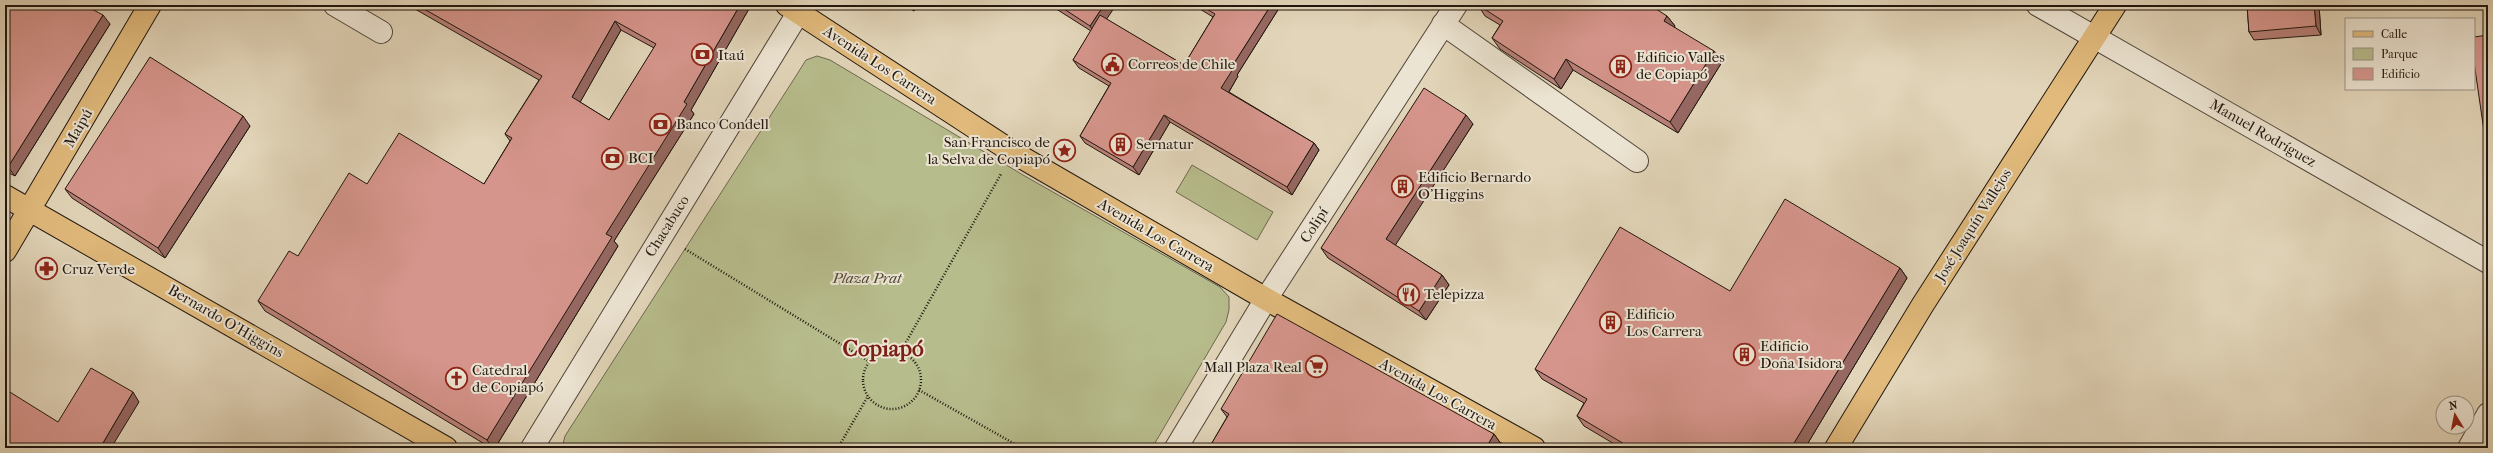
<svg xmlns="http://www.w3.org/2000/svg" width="2493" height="453" viewBox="0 0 2493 453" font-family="'IM FELL French Canon',serif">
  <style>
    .green { fill: #b7bc8c; stroke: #6c694e }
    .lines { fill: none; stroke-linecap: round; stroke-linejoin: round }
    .minor-casing { stroke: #50463a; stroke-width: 24 }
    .major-casing { stroke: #20160f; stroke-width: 24 }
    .path { stroke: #20160f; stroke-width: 2.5; stroke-dasharray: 1 2; stroke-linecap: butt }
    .minor { stroke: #ece4d2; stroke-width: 22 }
    .major { stroke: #e1ba7c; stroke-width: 22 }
    .wall { fill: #b88078; stroke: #20160f; fill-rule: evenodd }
    .shaded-wall { fill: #966862; stroke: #20160f }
    .building { fill: #d6958c; stroke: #20160f; fill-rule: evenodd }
    .labels { text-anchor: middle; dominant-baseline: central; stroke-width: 4; stroke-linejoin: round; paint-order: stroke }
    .poi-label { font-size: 15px; fill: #20160f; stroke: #ece4d2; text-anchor: start }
    .street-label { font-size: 15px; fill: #20160f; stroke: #ece4d2 }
    .park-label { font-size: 15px; font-style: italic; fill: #4d4834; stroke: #ece4d2 }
    .town-label { font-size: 23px; font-weight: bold; fill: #7a1f14; stroke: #ece4d2 }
  </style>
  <rect width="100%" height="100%" fill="#e2d5b9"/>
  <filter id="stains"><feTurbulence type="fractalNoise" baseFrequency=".005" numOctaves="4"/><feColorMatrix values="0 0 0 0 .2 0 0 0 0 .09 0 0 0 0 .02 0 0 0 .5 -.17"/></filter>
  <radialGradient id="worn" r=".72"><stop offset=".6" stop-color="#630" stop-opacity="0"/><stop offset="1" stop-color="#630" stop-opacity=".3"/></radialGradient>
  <!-- green -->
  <path class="green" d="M817,56L830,60L1023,175L1220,287L1229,297V310L1226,322L1152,448H562L565,436L794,79L806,60Z
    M1192,165L1273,212L1257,240L1176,192Z"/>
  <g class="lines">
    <defs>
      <path id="minor" d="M335,5L381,32
        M2038,5L2488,262
        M1443,24L1637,161
        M532,448L803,5
        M1176,448L1266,299L1456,5
        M2469,448L2488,414"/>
      <path id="major" d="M787,5L1014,153L1266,299L1534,448
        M5,196L446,448
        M5,251L150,5
        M1836,448L1922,306L2115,5"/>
    </defs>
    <!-- minor casing -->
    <use href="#minor" class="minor-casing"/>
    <!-- major casing -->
    <use href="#major" class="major-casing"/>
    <!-- path -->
    <path class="path" d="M685,249L870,362
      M863 380a29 29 0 1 1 58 0a29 29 0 1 1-58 0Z
      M900,353L1001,174
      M919,390L1022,448
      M838,448L868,396"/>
    <!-- minor -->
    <use href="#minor" class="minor"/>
    <!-- major -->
    <use href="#major" class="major"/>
  </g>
  <!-- wall -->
  <path class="wall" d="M5,5L110,24L15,176L5,171Z
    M408,5H749L750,7L691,110L694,114L614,241L618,246L495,448H491L265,311L258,301L298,256L367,184H484L510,141L505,134L539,80ZM621,30L654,48L609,120L580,102Z
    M904,5H918L914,11Z
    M1050,5H1116L1106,19L1184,65L1213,17L1195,6L1194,5H1281L1237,75L1238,76L1229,92L1314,143L1319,150L1292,195L1170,122L1139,175L1085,143L1080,136L1109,86L1079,68L1073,60L1091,31Z
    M1478,5L1667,16L1675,26L1674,27L1722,62L1678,133L1573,70L1561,89L1500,49L1492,38L1500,25L1485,16Z
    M2247,5H2319L2321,35L2254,40L2249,32Z
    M1473,124L1395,245L1442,275L1449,285L1426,320L1328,258L1321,248Z
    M250,126L165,258L72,198L65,189Z
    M1900,268L1907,278L1805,448H1621L1584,426L1577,416L1584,403L1542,379L1535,369L1730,291Z
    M1221,409L1494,434L1501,444L1498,448H1209L1227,417Z"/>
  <!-- shaded-wall -->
  <path class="shaded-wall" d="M740,5H749L750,7L691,110L694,114L614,241L618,246L495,448H492L487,440L606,234L684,102Z
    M909,5H918L914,11Z
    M1104,5H1116L1096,35L1090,26Z
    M1271,5H1281L1237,75L1238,76L1227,95L1221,88L1231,68Z
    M2314,5H2319L2321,35L2316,26Z
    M103,15L110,24L15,176L8,167Z
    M1667,16L1675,26L1672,32L1664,21Z
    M615,21L621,30L578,106L572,97Z
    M1714,51L1722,62L1678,133L1670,122Z
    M1566,59L1573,70L1561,89L1554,79Z
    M1164,115L1170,122L1139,175L1133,167Z
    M1466,115L1473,124L1393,249L1386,239Z
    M243,116L250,126L165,258L158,248Z
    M1314,143L1319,150L1292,195L1287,187Z
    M1900,268L1907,278L1805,448H1791Z
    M1442,275L1449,285L1426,320L1419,311Z
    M133,392L139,402L111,448H100Z
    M1494,434L1501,444L1498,448H1486Z"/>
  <!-- building -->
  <path class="building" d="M5,5H84L103,15L8,167L5,165Z
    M417,5H740L684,102L687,104L606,234L612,237L487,440L258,301L289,251L298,256L349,173L367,184L399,133L484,184L512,138L505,134L542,76ZM615,21L656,44L609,120L572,97Z
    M1058,5H1104L1090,26Z
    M1200,5H1271L1231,68L1233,69L1221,88L1314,143L1287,187L1164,115L1133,167L1080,136L1111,83L1073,60L1100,15L1184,65L1215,14Z
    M1478,5H1650L1667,16L1664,21L1714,51L1670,122L1566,59L1554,79L1492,38L1503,21Z
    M2247,5H2314L2316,26L2249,32Z
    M2488,35V152H2487L2474,62V37Z
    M150,57L243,116L158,248L65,189Z
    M1424,88L1466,115L1386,239L1442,275L1419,311L1321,248Z
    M1785,199L1900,268L1791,448H1631L1577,416L1587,399L1535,369L1620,227L1730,291Z
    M1277,314L1494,434L1486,448H1209L1229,414L1221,409Z
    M91,368L133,392L100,448H5V389L58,422Z"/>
  <!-- icons -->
  <defs>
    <symbol id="bank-ring" viewBox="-11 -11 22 22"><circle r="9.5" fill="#ece4d2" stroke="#8f2418" stroke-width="1.5"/><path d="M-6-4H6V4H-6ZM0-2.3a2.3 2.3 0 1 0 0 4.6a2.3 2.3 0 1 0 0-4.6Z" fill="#8f2418"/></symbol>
    <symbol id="civic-ring" viewBox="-11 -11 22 22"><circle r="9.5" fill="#ece4d2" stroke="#8f2418" stroke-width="1.5"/><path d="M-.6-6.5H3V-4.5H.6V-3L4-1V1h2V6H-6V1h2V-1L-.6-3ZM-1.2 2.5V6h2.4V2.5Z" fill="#8f2418"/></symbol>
    <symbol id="building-ring" viewBox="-11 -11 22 22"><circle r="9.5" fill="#ece4d2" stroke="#8f2418" stroke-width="1.5"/><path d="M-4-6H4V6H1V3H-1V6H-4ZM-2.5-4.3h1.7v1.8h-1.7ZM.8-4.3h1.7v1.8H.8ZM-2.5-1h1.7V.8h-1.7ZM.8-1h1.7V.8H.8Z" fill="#8f2418"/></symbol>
    <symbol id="sight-ring" viewBox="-11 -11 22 22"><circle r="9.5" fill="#ece4d2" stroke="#8f2418" stroke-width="1.5"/><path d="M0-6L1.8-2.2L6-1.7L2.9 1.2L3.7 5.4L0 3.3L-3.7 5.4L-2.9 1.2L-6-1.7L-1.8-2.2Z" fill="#8f2418"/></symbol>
    <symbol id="pharmacy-ring" viewBox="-11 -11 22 22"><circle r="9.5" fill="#ece4d2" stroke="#8f2418" stroke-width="1.5"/><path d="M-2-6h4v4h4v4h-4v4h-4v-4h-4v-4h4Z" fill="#8f2418"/></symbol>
    <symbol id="restaurant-ring" viewBox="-11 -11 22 22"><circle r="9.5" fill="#ece4d2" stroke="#8f2418" stroke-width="1.5"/><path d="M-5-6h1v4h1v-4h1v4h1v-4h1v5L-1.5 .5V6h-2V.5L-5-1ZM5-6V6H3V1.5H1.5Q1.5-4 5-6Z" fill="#8f2418"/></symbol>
    <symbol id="supermarket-ring" viewBox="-11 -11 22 22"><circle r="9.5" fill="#ece4d2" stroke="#8f2418" stroke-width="1.5"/><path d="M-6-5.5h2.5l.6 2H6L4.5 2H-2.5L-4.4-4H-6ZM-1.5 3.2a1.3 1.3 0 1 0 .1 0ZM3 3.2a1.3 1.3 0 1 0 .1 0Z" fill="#8f2418"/></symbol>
    <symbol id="church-ring" viewBox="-11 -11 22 22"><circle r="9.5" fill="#ece4d2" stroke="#8f2418" stroke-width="1.5"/><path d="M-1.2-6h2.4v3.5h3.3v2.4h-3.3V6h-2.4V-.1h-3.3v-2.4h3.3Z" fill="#8f2418"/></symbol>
  </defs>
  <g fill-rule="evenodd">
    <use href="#bank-ring" x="690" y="42" width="25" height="25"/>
    <use href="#civic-ring" x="1100" y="52" width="25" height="25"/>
    <use href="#building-ring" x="1608" y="54" width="25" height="25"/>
    <use href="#bank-ring" x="648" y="112" width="25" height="25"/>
    <use href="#building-ring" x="1108" y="132" width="25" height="25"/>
    <use href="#sight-ring" x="1052" y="138" width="25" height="25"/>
    <use href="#bank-ring" x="600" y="146" width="25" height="25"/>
    <use href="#building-ring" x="1390" y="174" width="25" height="25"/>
    <use href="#pharmacy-ring" x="34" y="256" width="25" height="25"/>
    <use href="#restaurant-ring" x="1396" y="282" width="25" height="25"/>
    <use href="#building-ring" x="1598" y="310" width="25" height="25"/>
    <use href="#building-ring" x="1732" y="342" width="25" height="25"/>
    <use href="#supermarket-ring" x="1304" y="354" width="25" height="25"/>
    <use href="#church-ring" x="444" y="366" width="25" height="25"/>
  </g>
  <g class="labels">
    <!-- poi labels -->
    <g class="poi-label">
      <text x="718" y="55">Itaú</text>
      <text x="1636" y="57">Edificio Valles<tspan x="1636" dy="17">de Copiapó</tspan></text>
      <text x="1128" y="64">Correos de Chile</text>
      <text x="676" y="124">Banco Condell</text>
      <text x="1050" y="142" text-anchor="end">San Francisco de<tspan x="1050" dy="17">la Selva de Copiapó</tspan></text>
      <text x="1136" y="144">Sernatur</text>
      <text x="628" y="158">BCI</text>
      <text x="1418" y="177">Edificio Bernardo<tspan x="1418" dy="17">O'Higgins</tspan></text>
      <text x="62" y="269">Cruz Verde</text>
      <text x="1424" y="294">Telepizza</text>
      <text x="1626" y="314">Edificio<tspan x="1626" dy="17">Los Carrera</tspan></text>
      <text x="1760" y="346">Edificio<tspan x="1760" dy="17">Doña Isidora</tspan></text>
      <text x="1302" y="367" text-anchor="end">Mall Plaza Real</text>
      <text x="472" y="370">Catedral<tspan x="472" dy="17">de Copiapó</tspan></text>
    </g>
    <!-- street labels -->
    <g class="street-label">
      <text transform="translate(880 65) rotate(33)">Avenida Los Carrera</text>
      <text transform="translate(78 128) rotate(-60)">Maipú</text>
      <text transform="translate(2263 133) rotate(30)">Manuel Rodríguez</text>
      <text transform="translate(1314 225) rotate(-57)">Colipí</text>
      <text transform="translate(1973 225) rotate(-58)">José Joaquín Vallejos</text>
      <text transform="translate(667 226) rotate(-58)">Chacabuco</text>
      <text transform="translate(1156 235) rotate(30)">Avenida Los Carrera</text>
      <text transform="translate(226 321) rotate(30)">Bernardo O'Higgins</text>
      <text transform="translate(1438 394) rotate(29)">Avenida Los Carrera</text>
    </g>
    <!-- park labels -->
    <g class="park-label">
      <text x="867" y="278">Plaza Prat</text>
    </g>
    <!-- town labels -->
    <g class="town-label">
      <text x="883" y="348">Copiapó</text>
    </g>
  </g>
  <!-- margin -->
  <rect width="2493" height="453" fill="none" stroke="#e2d5b9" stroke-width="20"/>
  <rect x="6" y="6" width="2481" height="441" fill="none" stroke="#20160f" stroke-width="2"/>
  <rect x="10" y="10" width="2473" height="433" fill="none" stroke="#20160f"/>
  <!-- legend -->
  <rect x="2345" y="18" width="130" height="72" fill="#ece4d2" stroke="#9a9284"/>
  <rect x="2353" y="31" width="20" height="6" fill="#e1ba7c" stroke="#9a9284"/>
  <text x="2381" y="38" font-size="12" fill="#20160f">Calle</text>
  <rect x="2353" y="48" width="20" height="12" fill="#b7bc8c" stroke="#9a9284"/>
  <text x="2381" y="58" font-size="12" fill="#20160f">Parque</text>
  <rect x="2353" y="68" width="20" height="12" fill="#d6958c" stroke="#9a9284"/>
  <text x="2381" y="78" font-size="12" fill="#20160f">Edificio</text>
  <!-- north arrow -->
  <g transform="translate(2455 415) rotate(350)"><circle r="19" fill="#ece4d2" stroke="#9a9284"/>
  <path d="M0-3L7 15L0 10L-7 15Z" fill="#8f2418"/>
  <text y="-6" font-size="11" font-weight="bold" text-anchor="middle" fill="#20160f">N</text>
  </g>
  <rect width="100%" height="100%" filter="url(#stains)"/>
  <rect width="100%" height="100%" fill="url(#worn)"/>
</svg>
